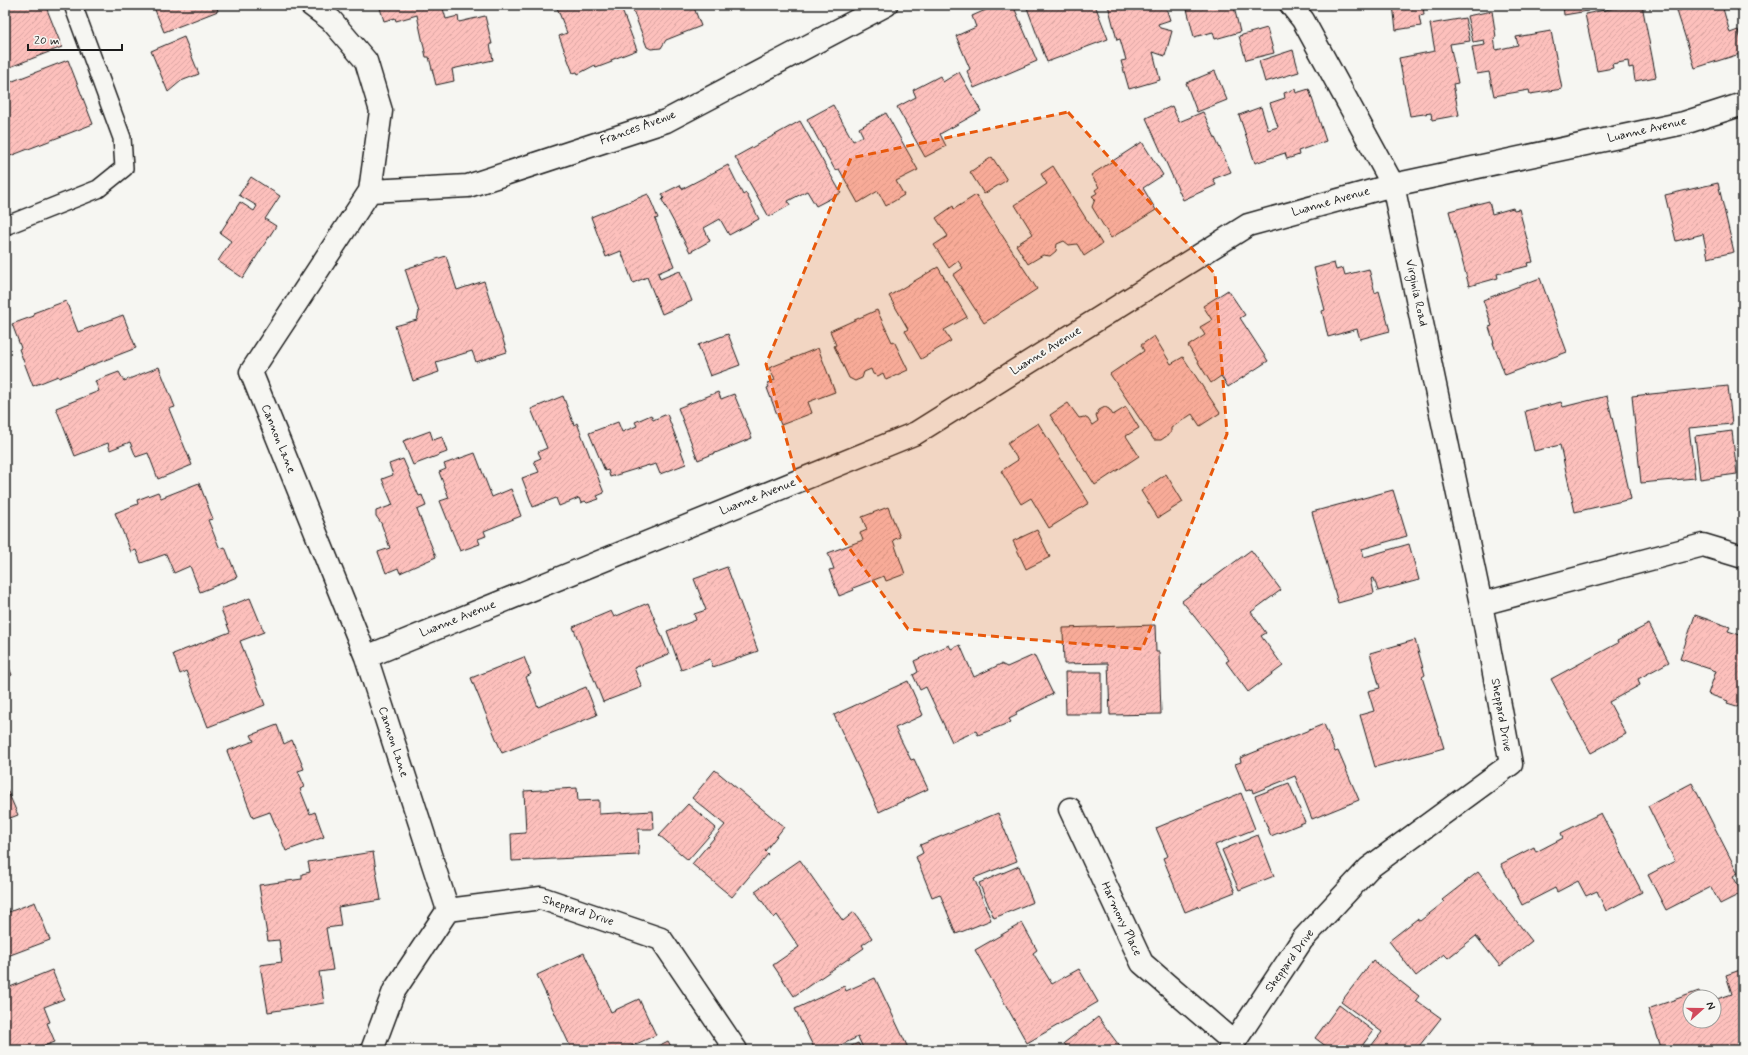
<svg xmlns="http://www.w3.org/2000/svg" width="1748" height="1055" viewBox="0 0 1748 1055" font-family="Mynerve,sans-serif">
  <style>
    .building { fill: url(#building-hatch); stroke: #1c1c1c }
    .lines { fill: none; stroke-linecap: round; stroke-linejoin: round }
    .service-casing { stroke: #1c1c1c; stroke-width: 20 }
    .minor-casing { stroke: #1c1c1c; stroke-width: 25 }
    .service { stroke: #f6f6f2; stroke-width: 17 }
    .minor { stroke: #f6f6f2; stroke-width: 22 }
    .marked { fill: #e8590c; fill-opacity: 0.2; stroke: #e8590c; stroke-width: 3; stroke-dasharray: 8 5; stroke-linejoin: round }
    .labels { text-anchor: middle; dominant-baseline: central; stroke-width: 4; stroke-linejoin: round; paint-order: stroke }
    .street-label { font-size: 12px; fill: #1c1c1c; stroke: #f6f6f2 }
  </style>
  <defs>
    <pattern id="building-hatch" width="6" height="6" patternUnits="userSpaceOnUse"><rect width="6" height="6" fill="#fdc0bc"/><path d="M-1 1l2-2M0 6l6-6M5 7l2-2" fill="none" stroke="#d8a4a1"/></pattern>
  </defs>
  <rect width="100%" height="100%" fill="#f6f6f2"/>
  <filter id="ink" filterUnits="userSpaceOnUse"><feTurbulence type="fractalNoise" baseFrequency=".025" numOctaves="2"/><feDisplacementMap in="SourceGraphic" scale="8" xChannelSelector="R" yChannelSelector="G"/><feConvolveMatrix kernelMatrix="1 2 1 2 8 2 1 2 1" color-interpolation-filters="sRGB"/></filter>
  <g filter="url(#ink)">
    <!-- building -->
    <path class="building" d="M5,5H51L46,7L62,47L5,69Z
      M153,5H216L218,11L164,32Z
      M379,5H442L446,19L458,16L459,22L485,16L492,44H490L493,60L452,69L454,81L436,85L429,57H426L417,15L396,21L395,18L384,21Z
      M556,5H620L637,50L611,60L612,62L596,68L595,65L578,74L577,72L573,73L559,36L567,33Z
      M631,5H693L701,26L666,40L661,48L651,49L647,47Z
      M997,5H1013L1037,61L974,88L967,71L970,69L956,36L976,27L972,16Z
      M1026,5H1067L1068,8L1076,5H1095L1108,39L1047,62Z
      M1108,5H1165L1170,20L1158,24L1160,28L1172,31L1165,56L1153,52L1160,80L1129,89L1121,61L1126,60L1120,39L1117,40Z
      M1186,5H1232L1234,7L1240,32L1215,39L1213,32L1194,37Z
      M1393,5H1423L1424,15L1419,16L1421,26L1396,30Z
      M1563,5H1597L1587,6L1588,11L1564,15Z
      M1630,5H1642L1656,77L1635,81L1633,67L1629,68L1628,61L1612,64L1613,68L1597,71L1585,14Z
      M1694,5H1722L1730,33L1738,30L1743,46V53L1695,68L1677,11Z
      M1492,11L1496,37L1494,38L1496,50L1518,45L1516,37L1551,31L1562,89L1530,94L1529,90L1494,96L1489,72L1477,74L1472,47L1485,45L1484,40L1473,42L1467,16Z
      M1465,18L1470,41L1450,44L1458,83L1453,84L1459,115L1432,120L1431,113L1410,116L1399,58L1435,51L1430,24Z
      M1267,28L1274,53L1246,60L1239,36Z
      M184,37L199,74L181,81L168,92L151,51Z
      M1293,50L1299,72L1265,82L1259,61Z
      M68,60L93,124L5,158V84Z
      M1215,71L1227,100L1197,112L1186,83Z
      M959,72L981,111L940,134L946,146L925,157L897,107L916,97L913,90L940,76L943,82Z
      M1295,89L1296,93L1309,89L1326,141L1298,151L1299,155L1287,159L1285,153L1255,163L1239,115L1261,107L1268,130L1278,127L1270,103L1285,98L1284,93Z
      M833,105L853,141L863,136L859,128L886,113L918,170L896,181L904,195L886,206L878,191L858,203L839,169L835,170L807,119Z
      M1172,106L1179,122L1203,112L1231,172L1213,179L1216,185L1183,200L1146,118Z
      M800,121L841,193L816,206L807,191L788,201L790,205L769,217L735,157Z
      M1142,142L1163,175L1143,188L1156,210L1111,238L1092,207L1095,199L1092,196L1097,193L1095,190L1099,187L1091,175Z
      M992,157L1007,180L984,194L970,172Z
      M728,165L743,195L746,193L759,219L729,235L720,219L704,228L710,241L690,252L662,200L664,198L662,194L680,185L682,189Z
      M1053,166L1102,244L1084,256L1077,244L1069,245L1064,241L1057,244L1056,251L1050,256L1043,255L1028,264L1016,245L1033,234L1015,205L1047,184L1041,174Z
      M251,177L280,196L265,219L276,226L243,278L218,261L231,241L220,233L240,202L254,211L257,206L239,195Z
      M1718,183L1734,252L1708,258L1703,234L1676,241L1665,195Z
      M648,194L658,218L655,219L674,266L658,273L660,279L680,271L692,301L662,314L647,277L633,283L621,251L606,257L591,217Z
      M976,195L1037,289L984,323L953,275L963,268L958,261L949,268L934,245L948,236L936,218L953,206L954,209Z
      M1489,201L1492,214L1513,208L1514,210L1519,209L1533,262L1527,263L1528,266L1497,274L1498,278L1469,286L1449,211Z
      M446,256L457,290L484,281L507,352L476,362L472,351L436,362L439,372L413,381L395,326L417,320L419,312L405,269Z
      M1334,263L1336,270L1343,268L1345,275L1369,269L1375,293L1379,291L1390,331L1360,339L1357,329L1328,337L1322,311L1325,310L1314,268Z
      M938,267L967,317L944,330L951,341L921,359L905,331L908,329L889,296Z
      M1540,278L1567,352L1505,375L1493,343H1494L1489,327L1492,326L1483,300Z
      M1228,290L1245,315L1240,318L1268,361L1228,387L1221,376L1211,383L1188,346L1205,335L1200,327L1212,320L1203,306Z
      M66,301L78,332L123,315L136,348L59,378L58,376L33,386L19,349L21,348L12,324L34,316L33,313Z
      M877,310L892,342L894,341L908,370L886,380L883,373L878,376L873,374L871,369L864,372L862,378L855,381L849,378L834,346L836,345L830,331Z
      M728,334L740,365L710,376L698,345Z
      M1154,336L1171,364L1183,357L1220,413L1200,426L1192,414L1171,428V433L1161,440H1154L1110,374L1144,351L1141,345Z
      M818,348L835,392L808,402L812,413L781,425L767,388L769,387L767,383L775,380L769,368Z
      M159,367L175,407L169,409L192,465L158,479L148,453L136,457L130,442L110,450L108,443L75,456L56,408L99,391L95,381L119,372L124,381Z
      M1728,386L1732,424L1689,428L1695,478L1641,483L1632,396Z
      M718,392L721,399L734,394L752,438L698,460L678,408Z
      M563,396L574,425L577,423L604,493L597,496L599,499L587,503L585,501L581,503L579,498L559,506L556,498L533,507L522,478L539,472L534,461L541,458L538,452L547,448L531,409Z
      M1607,396L1631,499L1575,512L1560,445L1534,451L1525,411L1561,402L1563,407Z
      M1068,403L1079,418L1084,417L1088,419L1092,425L1098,421L1096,415L1099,410L1105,407L1109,409L1113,415L1126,407L1139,428L1126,436L1139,456L1095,485L1050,415Z
      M667,414L686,464L660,474L656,464L649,466V465L610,477L608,470L605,471L589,433L618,422L622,432L637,426L635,422L651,415L653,420Z
      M1038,423L1089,503L1049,528L1031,498L1021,504L1001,471L1018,460L1007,443Z
      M430,431L433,440L442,437L447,452L413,465L403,441Z
      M1732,431L1737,474L1700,479L1695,436Z
      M475,453L492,497L511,489L521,516L484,531L486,536L478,539L480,544L460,551L440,501L449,498L439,472L446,469L444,464Z
      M403,459L419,496L422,495L426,506L417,510L436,557L400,573L398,568L386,573L378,552L390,548L381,523L376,516V511L393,505L382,479L393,475L389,464Z
      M1166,474L1183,502L1158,518L1141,491Z
      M199,483L213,519L208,520L220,549L225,547L237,577L200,592L190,566L174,573L166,554L141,563L136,550L131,552L115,513L138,504L137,500L158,492L161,498Z
      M1393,490L1407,536L1362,549L1364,557L1409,544L1419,580L1378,591L1374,578L1371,579L1374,593L1338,603L1312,512Z
      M888,507L900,537L893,540L905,574L886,581L884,576L853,588L854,590L839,596L829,570L834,569L828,553L863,540L860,533L867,530L862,517Z
      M1037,530L1050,557L1026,569L1013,541Z
      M1251,550L1281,590L1251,612L1266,633L1261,636L1283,666L1248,692L1226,662L1229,660L1182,601Z
      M727,567L758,651L713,667L710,659L681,670L667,631L696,620L694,614L706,610L694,579Z
      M250,598L264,632L240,641L265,705L208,727L186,671L180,674L173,654L230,632L221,609Z
      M648,603L669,654L634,668L642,687L603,702L573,627L611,611L614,617Z
      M1695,615L1730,627L1728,631L1743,636V708L1727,703L1728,701L1708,694L1716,671L1680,659Z
      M1649,624L1669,662L1638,679L1640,685L1609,702L1626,734L1591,753L1551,679L1618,643L1617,641Z
      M1155,625L1156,652H1159L1161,714L1110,715L1108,663L1064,664L1063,628Z
      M1415,640L1425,675L1422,677L1444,748L1375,767L1360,715L1374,711L1368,691L1380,688L1370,653Z
      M949,645L951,649L960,645L974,677L1001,664L1007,667L1034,655L1053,694L1016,712L1017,715L1009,719L1011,722L978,735L976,731L952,742L926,687L920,690L913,675L918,672L914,661Z
      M524,657L531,674L526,677L538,707L586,687L597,715L502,753L471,678Z
      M5,658L12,675L5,678Z
      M1065,672H1102V714H1066Z
      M908,681L923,715L895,728L911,760L914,759L928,789L879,812L834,715Z
      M1324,724L1335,752L1338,751L1359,800L1312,819L1295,776L1253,793L1252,789L1246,791L1235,764L1241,762L1240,758Z
      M277,725L284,744L292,740L304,769L298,771L305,787L300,789L310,814L315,812L324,837L286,851L270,812L253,818L227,751L254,741L251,735Z
      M715,770L784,827L765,851L768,854L732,897L692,864L725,825L692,798Z
      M1289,783L1305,822L1271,836L1255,796Z
      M1692,783L1738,873L1733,876L1742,893L1720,904L1711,887L1666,910L1648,875L1675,861L1648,806Z
      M5,785L18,815L5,820Z
      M577,788L578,801L599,800V814L653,811L654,829H638L639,855L512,861L511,834L526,833L524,791Z
      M1241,793L1255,829L1215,845L1235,892L1185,912L1163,858L1168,856L1156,828Z
      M688,804L716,828L688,860L659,835Z
      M998,813L1017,861L974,878L991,920L956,934L940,894L932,897L916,857L923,853L920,845Z
      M1601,813L1642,892L1606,911L1597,891L1586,896L1578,881L1557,892L1555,888L1522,905L1501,864L1534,847L1536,852L1563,838L1561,833Z
      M1258,835L1274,876L1239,890L1222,850Z
      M373,852L381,900L338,907L341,926L326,928L333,970L319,972L324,1003L268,1012L260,965L282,962L279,940L268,941L259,885L302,879V874L310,872L308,862Z
      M800,860L843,921L854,912L872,938L862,945L864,948L794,996L773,965L799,947L777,915L774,918L755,891Z
      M1019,866L1033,902L994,918L979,883Z
      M1478,872L1532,941L1500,966L1476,936L1448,958L1444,954L1416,976L1389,941L1417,919L1420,921L1444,902L1442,900Z
      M5,902L9,912L35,902L50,940L5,957Z
      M1022,923L1037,950L1033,953L1052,984L1079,969L1098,1002L1027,1043L975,950Z
      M584,953L611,1012L639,999L656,1035L623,1050H572L537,975Z
      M1373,960L1419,996L1416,1000L1441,1018L1416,1050H1368L1382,1032L1341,1002Z
      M1743,969V1050L1742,1048L1736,1050H1662L1648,1009L1699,991L1701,997H1690V1021H1714V1000L1732,994L1726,975Z
      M52,970L64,999L44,1007L50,1022L47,1023L55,1042L44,1046L45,1050H5V989Z
      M875,978L909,1050H864L858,1037L830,1050H815L795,1009L844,986L846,991Z
      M1339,1005L1373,1031L1359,1050H1331L1315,1038Z
      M1098,1017L1121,1048L1117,1050H1069L1064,1043Z
      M668,1041L673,1050H650Z
      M858,1043L862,1050H843Z
      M462,1045L496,1046V1050H462Z"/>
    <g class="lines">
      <defs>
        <path id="service" d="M5,226L98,189L124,168L122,138L73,5"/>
        <path id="minor" d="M311,5L331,20L366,61L381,111L370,191L251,372L366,657L448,910
          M370,191L468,186L666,121L886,5
          M1481,604L1703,545L1743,557
          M366,657L916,433L1248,225L1393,185L1684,123L1743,104
          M1070,809L1142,963L1233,1042
          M372,1050L394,991L448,910L541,898L661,939L736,1050
          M1229,1050L1302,940L1369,868L1511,764L1481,604L1393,185L1303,20L1291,5"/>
      </defs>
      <!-- service casing -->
      <use href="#service" class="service-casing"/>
      <!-- minor casing -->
      <use href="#minor" class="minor-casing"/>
      <!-- service -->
      <use href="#service" class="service"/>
      <!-- minor -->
      <use href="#minor" class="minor"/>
    </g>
  </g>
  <!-- marked area -->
  <path class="marked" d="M1068,112L1215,274L1227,434L1142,649L908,629L796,475L766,364L851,158Z"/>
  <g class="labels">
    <!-- street labels -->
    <g class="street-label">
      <text transform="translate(638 128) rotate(-20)">Frances Avenue</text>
      <text transform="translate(1647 130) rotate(-13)">Luanne Avenue</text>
      <text transform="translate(1331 202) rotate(-16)">Luanne Avenue</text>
      <text transform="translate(1416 293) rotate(78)">Virginia Road</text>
      <text transform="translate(1046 351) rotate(-32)">Luanne Avenue</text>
      <text transform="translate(278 439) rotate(68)">Cannon Lane</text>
      <text transform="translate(758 497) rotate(-22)">Luanne Avenue</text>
      <text transform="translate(458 619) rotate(-22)">Luanne Avenue</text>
      <text transform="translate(1501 715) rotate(80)">Sheppard Drive</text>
      <text transform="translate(393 742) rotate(72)">Cannon Lane</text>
      <text transform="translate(578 911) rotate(18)">Sheppard Drive</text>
      <text transform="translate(1121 919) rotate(65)">Harmony Place</text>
      <text transform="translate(1290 961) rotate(-54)">Sheppard Drive</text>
    </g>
  </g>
  <!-- margin -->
  <rect width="1748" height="1055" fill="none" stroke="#f6f6f2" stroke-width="20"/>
  <rect x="10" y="10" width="1728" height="1035" fill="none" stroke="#1c1c1c" stroke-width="1.5" filter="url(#ink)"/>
  <!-- north arrow -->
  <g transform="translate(1702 1009) rotate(69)"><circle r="19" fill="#f6f6f2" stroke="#9f9f9c"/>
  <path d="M0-3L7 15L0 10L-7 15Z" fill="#d1495b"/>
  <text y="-6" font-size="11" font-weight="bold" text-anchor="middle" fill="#1c1c1c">N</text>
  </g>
  <!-- scale -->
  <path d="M28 44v6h94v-6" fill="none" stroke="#1c1c1c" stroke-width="2"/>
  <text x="34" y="44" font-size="12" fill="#1c1c1c" stroke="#f6f6f2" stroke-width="3" paint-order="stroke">20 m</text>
</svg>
